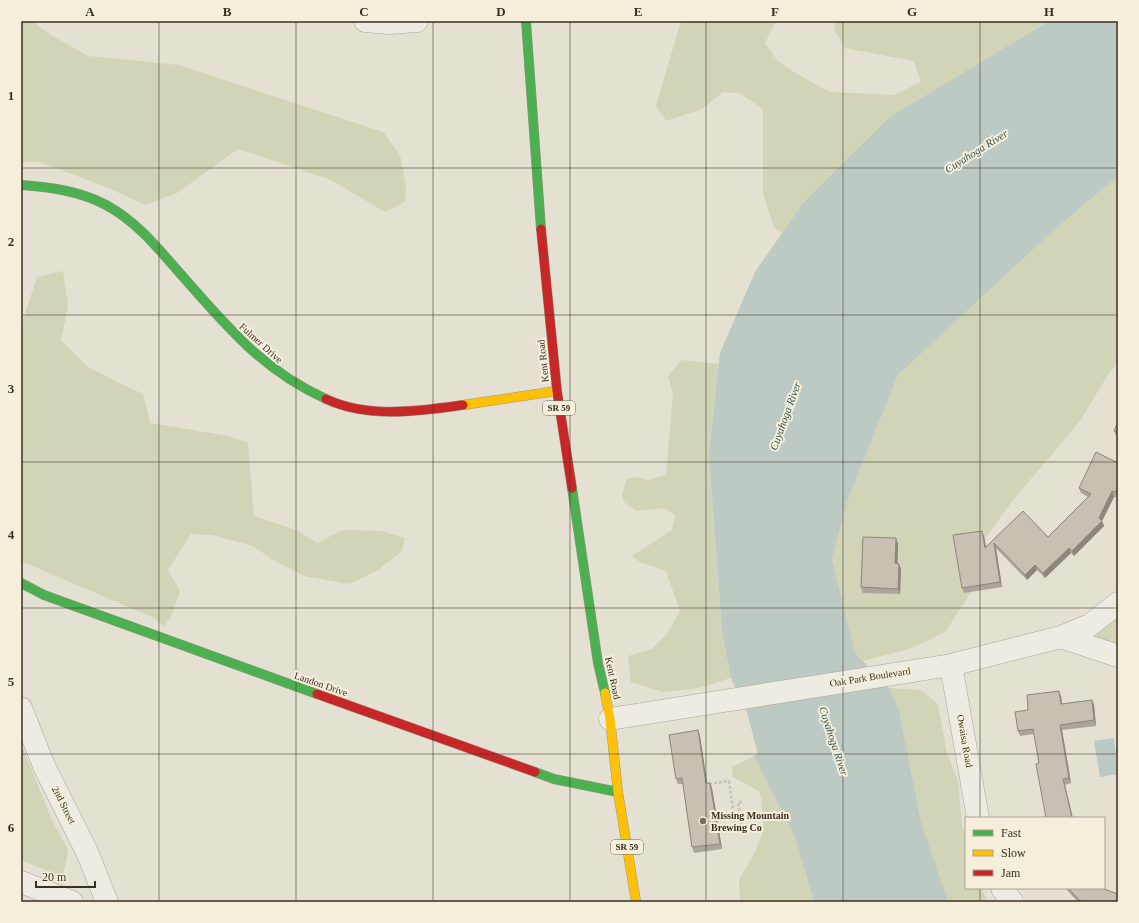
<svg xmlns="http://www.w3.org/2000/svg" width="1139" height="923" viewBox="0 0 1139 923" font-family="'Times New Roman',serif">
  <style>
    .green { fill: #d1d4b6 }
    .water { fill: #bccac3 }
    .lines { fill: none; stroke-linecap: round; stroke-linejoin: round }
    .street-casing { stroke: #aaa59a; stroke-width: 23 }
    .fast-casing { stroke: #9a958a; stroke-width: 10 }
    .slow-casing { stroke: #9a958a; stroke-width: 10 }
    .jam-casing { stroke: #9a958a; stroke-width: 10 }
    .path { stroke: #c6c2b9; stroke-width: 2.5; stroke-dasharray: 3 2; stroke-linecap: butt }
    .street { stroke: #edebe2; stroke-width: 22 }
    .fast { stroke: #4caf50; stroke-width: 9 }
    .slow { stroke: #ffc107; stroke-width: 9 }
    .jam { stroke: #c62828; stroke-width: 9 }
    .wall { fill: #aca59a }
    .shaded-wall { fill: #8c867d }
    .building { fill: #c8c0b3; stroke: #8c867d }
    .grid { fill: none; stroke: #3a2f22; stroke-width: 1; stroke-opacity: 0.55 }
    .poi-dot { fill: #766d60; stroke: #f4eeda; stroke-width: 1.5 }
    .labels { text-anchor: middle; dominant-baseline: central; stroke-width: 4; stroke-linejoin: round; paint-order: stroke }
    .shield { fill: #f4eeda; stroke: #726859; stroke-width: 1 }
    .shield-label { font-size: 9px; font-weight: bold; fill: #3a2f22 }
    .street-label { font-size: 10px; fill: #3a2f22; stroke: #f4eeda }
    .poi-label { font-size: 10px; font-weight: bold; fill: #3a2f22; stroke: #f4eeda; text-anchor: start }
    .water-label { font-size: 11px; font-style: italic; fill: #335758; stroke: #f4eeda }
    .neatline { fill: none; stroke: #3a2f22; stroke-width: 1.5 }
    .grid-label { font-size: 13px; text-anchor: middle; font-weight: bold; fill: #3a2f22 }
  </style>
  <rect width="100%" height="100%" fill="#e4e0d2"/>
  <!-- green -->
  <path class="green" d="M21,21H32L51,35L88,56L179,65L383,132L400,155L406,186L405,202L385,212L331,180L238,149L177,193L145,205L111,189L40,162H21Z
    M681,21H776L765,43L777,60L797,74L830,92L894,95L921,82L914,61L845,48L834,29L835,21H1049L1017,40L803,203L782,233L774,228L763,193V109L739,93L723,92L702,109L666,121L656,106Z
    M1118,176V363L1109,373L1080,421L1013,500L981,544L976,585L945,632L912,648L863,661L855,653L832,559L847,502L898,375L1054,230Z
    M63,271L68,306L61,340L88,367L121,384L143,394L150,423L229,436L248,443L254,516L296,530L317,543L343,530L382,531L405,538L402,551L378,570L349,584L304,576L273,560L253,546L212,535L191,534L168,570L180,591L171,617L164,627L154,618L21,561V326L37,277Z
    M681,360L719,364L709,454L722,632L731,678L699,688L663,692L631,682L628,656L652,649L667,634L680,611L666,571L640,562L632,556L672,530L675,515L664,508L636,511L624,502L622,494L627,479L636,477L648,480L666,475L673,394L668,376Z
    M1118,616V646L1096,639L1095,632Z
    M889,688L921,690L938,704L947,753L958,781L962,825L966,838V888H981L988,902H948L921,822L898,706Z
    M21,743L51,818L68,850L63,877L21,860Z
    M754,756L795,837L814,902H740L739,880L755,852L764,830L761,798L759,791L733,777L732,767Z"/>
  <!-- water -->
  <path class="water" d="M1049,21H1118V176L1054,230L898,375L847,502L832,559L855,653L889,688L898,706L921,822L948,902H814L795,837L754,756L758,754L747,712L731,678L722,632L709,454L720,353L755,272L803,203L890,117Z
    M1114,738L1118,774L1100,777L1094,741Z"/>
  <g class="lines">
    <defs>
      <path id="street" d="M365,21L389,23L417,21
        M1061,637L1118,656
        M951,665L978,818
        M21,708L44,766L88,854L107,902
        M610,719L951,665L1061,637L1090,625L1118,603
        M21,882L72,902
        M1002,888L1012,902"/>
      <path id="fast" d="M526,21L541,229
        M21,185C50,187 80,191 106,205C138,222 161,252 185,279C229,329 264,371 326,399
        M572,488L598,663L605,693
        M21,583L44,595L317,694
        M535,772L554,779L618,792"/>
      <path id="slow" d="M463,405L557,391
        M605,693L610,719L618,792L636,902"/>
      <path id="jam" d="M541,229L557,391L572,488
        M326,399C369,419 419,411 463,405
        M317,694L535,772"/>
    </defs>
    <!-- street casing -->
    <use href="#street" class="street-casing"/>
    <!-- fast casing -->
    <use href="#fast" class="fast-casing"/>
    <!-- slow casing -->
    <use href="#slow" class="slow-casing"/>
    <!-- jam casing -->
    <use href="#jam" class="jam-casing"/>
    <!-- path -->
    <path class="path" d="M709,784L729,781L736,830H742L738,802H744"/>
    <!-- street -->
    <use href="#street" class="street"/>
    <!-- fast -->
    <use href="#fast" class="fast"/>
    <!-- slow -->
    <use href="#slow" class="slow"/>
    <!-- jam -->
    <use href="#jam" class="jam"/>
  </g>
  <!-- wall -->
  <path class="wall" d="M1118,422V437L1116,436L1114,431Z
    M1118,463V497H1114L1102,521L1104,526L1074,556L1071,553L1045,578L1037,570L1027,580L996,548L1002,587L964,593L962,588L984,536L986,547L1023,511L1048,537L1088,497L1081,493L1079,488Z
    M896,538L898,544V563L899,564L901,569L900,594L863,593L861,587Z
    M1061,696L1062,704L1092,700L1094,705L1096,726L1062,730L1071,783L1065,785L1039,763L1034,734L1020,736L1018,731L1028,710Z
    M698,730L700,736L707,783H710L712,788L722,849L694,853L692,847L683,784H678L676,779Z
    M1065,888H1101L1118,902H1078Z"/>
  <!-- shaded-wall -->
  <path class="shaded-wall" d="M1118,488V497L1116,492Z
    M1112,491L1114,497L1102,521L1104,526L1074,556L1072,551L1099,518Z
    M982,531L984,536L987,553L985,548Z
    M896,538L898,544L897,569L895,563Z
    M994,543L996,548L1002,587L1000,582Z
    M1069,548L1071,553L1045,578L1043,573Z
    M899,564L901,569L900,594L898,589Z
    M1035,565L1037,570L1027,580L1025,575Z
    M1059,691L1061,696L1063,709L1061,704Z
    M1092,700L1094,705L1096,726L1094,720Z
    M1060,725L1062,730L1071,783L1069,778Z
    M698,730L700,736L708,789L706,783Z
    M1063,779L1065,785L1073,818H1072Z
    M710,783L712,788L722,849L720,844Z"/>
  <!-- building -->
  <path class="building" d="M1118,422V432L1114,431Z
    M1096,452L1118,463V488L1116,492L1112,491L1099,518L1102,521L1072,551L1069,548L1043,573L1035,565L1025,575L994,543L1000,582L962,588L953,535L982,531L985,548L1023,511L1048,537L1091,494L1079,488Z
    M863,537L896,538L895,563L899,564L898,589L861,587Z
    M1059,691L1061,704L1092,700L1094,720L1060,725L1069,778L1063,779L1072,818H1046L1036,764L1039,763L1033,729L1018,731L1015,712L1028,710L1027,695Z
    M698,730L706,783H710L720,844L692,847L682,778L676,779L669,735Z
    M1068,888H1101L1118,894V902H1081Z"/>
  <!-- grid -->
  <path class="grid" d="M159,21V902M296,21V902M433,21V902M570,21V902M706,21V902M843,21V902M980,21V818M21,168H1118M21,315H1118M21,462H1118M21,608H1118M21,754H1118M980,888V902"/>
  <!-- markers -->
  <circle class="poi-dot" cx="703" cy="821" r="4"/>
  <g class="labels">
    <!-- shield labels -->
    <g class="shield">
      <rect x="543" y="401" width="32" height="14" rx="3"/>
      <rect x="611" y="840" width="32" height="14" rx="3"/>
    </g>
    <g class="shield-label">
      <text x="559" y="408">SR 59</text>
      <text x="627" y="847">SR 59</text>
    </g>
    <!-- street labels -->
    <g class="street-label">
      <text transform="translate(261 343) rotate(42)">Fulmer Drive</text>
      <text transform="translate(543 361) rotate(-96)">Kent Road</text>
      <text transform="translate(870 677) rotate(-9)">Oak Park Boulevard</text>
      <text transform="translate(613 678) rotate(78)">Kent Road</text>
      <text transform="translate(321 684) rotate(19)">Landon Drive</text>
      <text transform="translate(965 741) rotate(80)">Owaisa Road</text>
      <text transform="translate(64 805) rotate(63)">2nd Street</text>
    </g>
    <!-- poi labels -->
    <g class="poi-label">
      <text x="711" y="815">Missing Mountain<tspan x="711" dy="12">Brewing Co</tspan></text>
    </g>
    <!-- water labels -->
    <g class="water-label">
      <text transform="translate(976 151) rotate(-32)">Cuyahoga River</text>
      <text transform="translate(785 416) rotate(-70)">Cuyahoga River</text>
      <text transform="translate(834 741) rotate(72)">Cuyahoga River</text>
    </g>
  </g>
  <!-- border -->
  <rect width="1139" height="923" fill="none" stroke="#f4eeda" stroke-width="44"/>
  <!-- legend -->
  <rect x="965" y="817" width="140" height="72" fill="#f4eeda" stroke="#aaa290"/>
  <rect x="973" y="830" width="20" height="6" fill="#4caf50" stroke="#aaa290"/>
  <text x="1001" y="837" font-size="12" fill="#3a2f22">Fast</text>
  <rect x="973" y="850" width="20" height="6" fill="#ffc107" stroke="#aaa290"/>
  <text x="1001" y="857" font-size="12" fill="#3a2f22">Slow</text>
  <rect x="973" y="870" width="20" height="6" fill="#c62828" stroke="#aaa290"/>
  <text x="1001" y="877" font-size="12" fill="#3a2f22">Jam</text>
  <!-- scale -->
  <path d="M36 881v6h59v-6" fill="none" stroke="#3a2f22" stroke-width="2"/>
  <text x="42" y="881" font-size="12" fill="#3a2f22" stroke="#f4eeda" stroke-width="3" paint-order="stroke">20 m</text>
  <rect x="22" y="22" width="1095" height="879" class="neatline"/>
  <g class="grid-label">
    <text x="90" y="16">A</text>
    <text x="227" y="16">B</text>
    <text x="364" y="16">C</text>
    <text x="501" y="16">D</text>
    <text x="638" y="16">E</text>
    <text x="775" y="16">F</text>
    <text x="912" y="16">G</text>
    <text x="1049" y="16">H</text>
    <text x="11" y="100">1</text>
    <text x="11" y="246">2</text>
    <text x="11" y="393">3</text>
    <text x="11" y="539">4</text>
    <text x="11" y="686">5</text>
    <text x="11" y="832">6</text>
  </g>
</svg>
